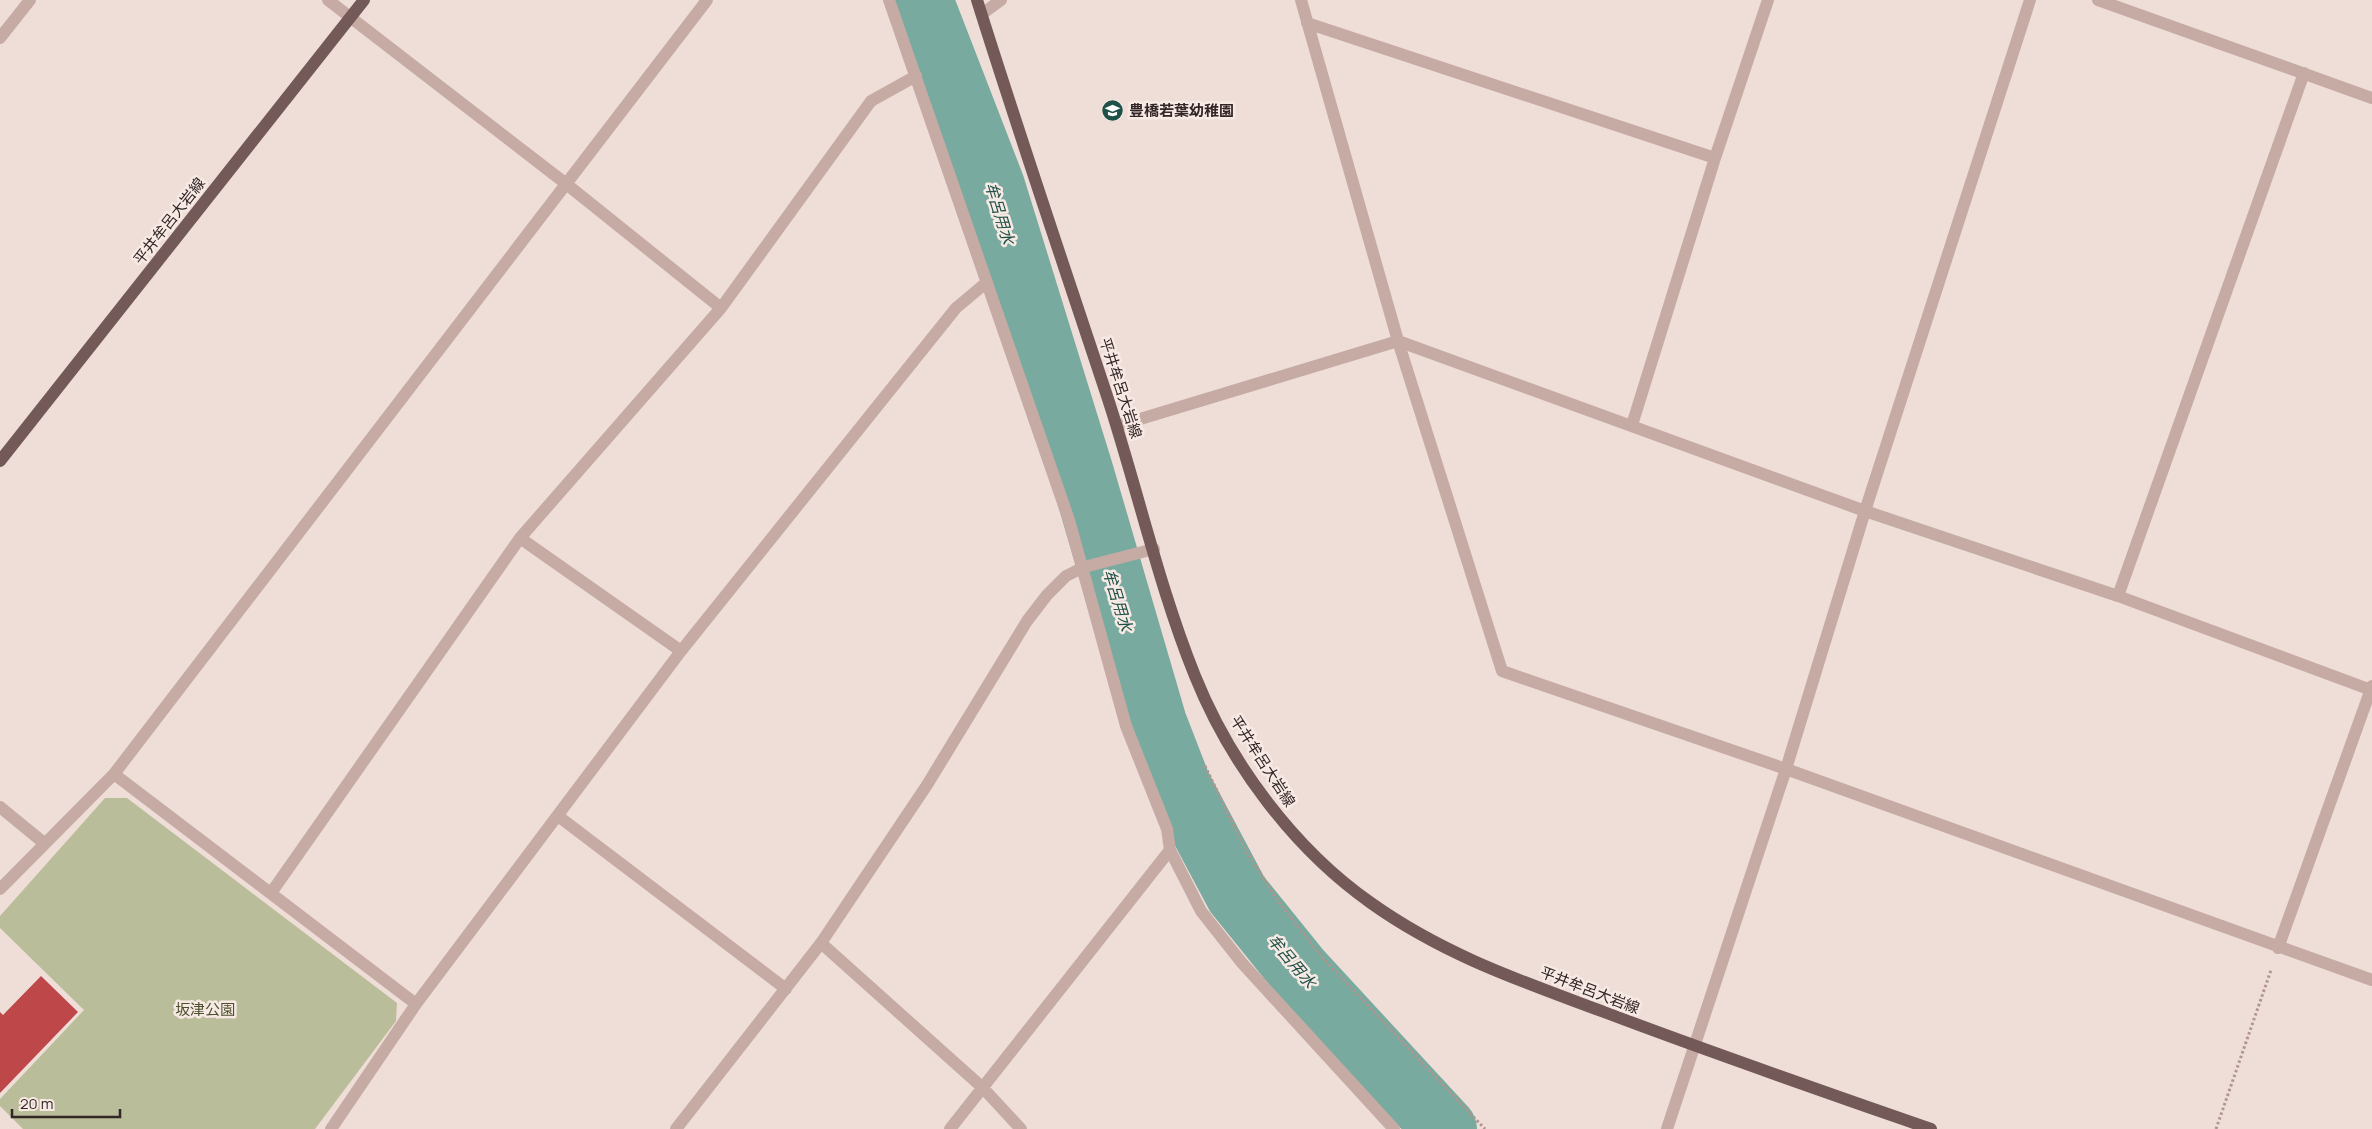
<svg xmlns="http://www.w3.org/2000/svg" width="2372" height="1129" viewBox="0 0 2372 1129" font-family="Manrope,'Noto Sans JP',sans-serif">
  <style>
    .green { fill: #babd99 }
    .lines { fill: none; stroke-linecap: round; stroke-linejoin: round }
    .river { stroke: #79aa9f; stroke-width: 64 }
    .building { fill: #be474a }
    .path { stroke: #b1958f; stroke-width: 3; stroke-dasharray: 2.5 2.5; stroke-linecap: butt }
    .minor { stroke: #c6aba5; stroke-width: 12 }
    .major { stroke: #735958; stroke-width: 12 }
    .labels { text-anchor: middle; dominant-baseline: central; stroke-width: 5; stroke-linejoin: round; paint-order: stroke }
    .poi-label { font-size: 15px; font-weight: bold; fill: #322626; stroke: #f7e9e4; text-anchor: start }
    .street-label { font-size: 15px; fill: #322626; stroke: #f7e9e4 }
    .park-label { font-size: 15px; fill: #4b4f2b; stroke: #f7e9e4 }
    .water-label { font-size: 16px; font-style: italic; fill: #1e5147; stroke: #f7e9e4 }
  </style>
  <rect width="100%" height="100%" fill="#efded8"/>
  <!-- green -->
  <path class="green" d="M105,798H127L397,1003L396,1021L315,1129H23L0,1106V1099L84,1010L0,928V916Z"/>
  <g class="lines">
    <!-- river -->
    <path class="river" d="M921,0L993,186L1081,470L1155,723L1179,785L1237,894L1300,972L1445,1129"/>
  </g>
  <!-- building -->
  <path class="building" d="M41,976L78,1012L0,1093V1012L3,1015Z"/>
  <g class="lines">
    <!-- path -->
    <path class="path" d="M1205,766L1245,849L1278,901L1321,956L1485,1129
      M2216,1129L2271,970"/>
    <!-- minor -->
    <path class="minor" d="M889,0L1069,520L1126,726L1167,829L1170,850L1201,911L1242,963L1394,1129
      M1301,0L1398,341L1502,671L1786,769L2372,980
      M2098,0L2372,98
      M982,14L1001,0
      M1307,23L1715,158
      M0,38L30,0
      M721,308L871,101L916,76
      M1632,425L1715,158L1768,0
      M1117,426L1398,341L1865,511L2118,596L2371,690
      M520,538L681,651
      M2118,596L2304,73
      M114,774L416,1004
      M0,807L44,843
      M558,816L786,989
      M0,889L114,774L707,0
      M271,893L520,538L721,308L565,183L328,0
      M821,943L983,1088L1021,1129
      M2278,948L2372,686
      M331,1129L416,1004L681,651L956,308L987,282
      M676,1129L821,943L927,785L1027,621L1047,595L1066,576L1084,567L1154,549
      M950,1129L1170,850
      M1667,1129L1786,769L1865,511L2030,0"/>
    <!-- major -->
    <path class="major" d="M977,0C1019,134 1064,266 1108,399C1138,491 1159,587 1195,676C1230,763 1294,849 1371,903C1444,955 1521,981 1604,1012C1712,1053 1822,1091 1931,1129
      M0,461L364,0"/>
  </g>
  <!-- icons -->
  <defs>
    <symbol id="school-disc" viewBox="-11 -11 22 22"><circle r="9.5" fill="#1e5147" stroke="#f7e9e4"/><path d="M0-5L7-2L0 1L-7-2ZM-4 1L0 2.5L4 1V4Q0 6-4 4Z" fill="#fff"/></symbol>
  </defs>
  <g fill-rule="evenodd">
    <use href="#school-disc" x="1100" y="98" width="25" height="25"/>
  </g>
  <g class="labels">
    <!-- poi labels -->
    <g class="poi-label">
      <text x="1129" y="110">豊橋若葉幼稚園</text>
    </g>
    <!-- street labels -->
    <g class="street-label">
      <text transform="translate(169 221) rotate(-52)">平井牟呂大岩線</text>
      <text transform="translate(1121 388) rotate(72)">平井牟呂大岩線</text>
      <text transform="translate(1263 761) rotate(57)">平井牟呂大岩線</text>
      <text transform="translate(1590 990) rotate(21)">平井牟呂大岩線</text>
    </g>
    <!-- park labels -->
    <g class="park-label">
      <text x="205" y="1009">坂津公園</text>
    </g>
    <!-- water labels -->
    <g class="water-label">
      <text transform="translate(1000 213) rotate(73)">牟呂用水</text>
      <text transform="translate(1118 600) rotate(73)">牟呂用水</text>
      <text transform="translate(1292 961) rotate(50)">牟呂用水</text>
    </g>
  </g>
  <!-- scale -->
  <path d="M12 1109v8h108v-8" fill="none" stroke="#322626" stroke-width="2.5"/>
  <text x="20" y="1109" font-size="15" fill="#322626" stroke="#f7e9e4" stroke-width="4" paint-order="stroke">20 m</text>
</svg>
